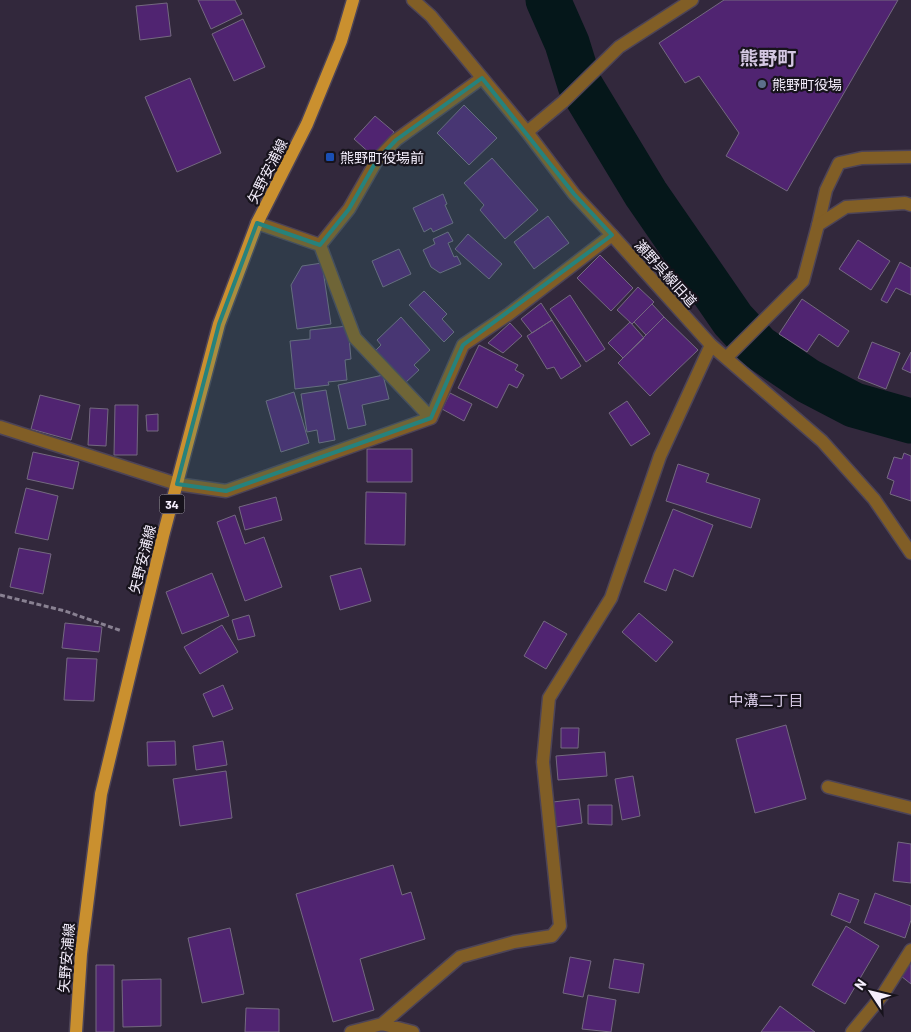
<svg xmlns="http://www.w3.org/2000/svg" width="911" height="1032" viewBox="0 0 911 1032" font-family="Barlow,'Noto Sans JP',sans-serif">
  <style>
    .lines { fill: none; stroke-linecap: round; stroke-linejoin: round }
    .river { stroke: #05171a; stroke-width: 45 }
    .building { fill: #502471; stroke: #746980 }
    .service-casing { stroke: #4d4457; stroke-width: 15 }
    .minor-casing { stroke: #4d4457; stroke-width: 15 }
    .tertiary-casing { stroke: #4d4457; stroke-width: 15 }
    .primary-casing { stroke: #4d4457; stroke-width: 15 }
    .path { stroke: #898192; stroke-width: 3; stroke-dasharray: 5 2.5; stroke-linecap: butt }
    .service { stroke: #815e26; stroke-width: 12 }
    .minor { stroke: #815e26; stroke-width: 12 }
    .tertiary { stroke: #815e26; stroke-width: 12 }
    .primary { stroke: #ca902f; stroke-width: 12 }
    .marked { fill: #26827c; fill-opacity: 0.2; stroke: #26827c; stroke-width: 4; stroke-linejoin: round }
    .service-dot { fill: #5c6f8a; stroke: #17131c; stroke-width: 2 }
    .transit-dot { fill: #1a4fb4; stroke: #17131c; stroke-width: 2 }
    .labels { text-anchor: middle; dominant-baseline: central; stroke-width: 4.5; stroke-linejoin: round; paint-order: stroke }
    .shield { fill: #17131c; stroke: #b2acb9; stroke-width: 1 }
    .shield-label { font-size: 12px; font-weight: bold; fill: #f4eefc }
    .poi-label { font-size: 14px; fill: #f4eefc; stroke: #17131c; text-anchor: start }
    .street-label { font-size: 14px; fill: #f4eefc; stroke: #17131c }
    .neighbourhood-label { font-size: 15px; fill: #d4c7e2; stroke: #17131c }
    .district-label { font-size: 19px; font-weight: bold; fill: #d4c7e2; stroke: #17131c }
  </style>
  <rect width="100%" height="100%" fill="#32283c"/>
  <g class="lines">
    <!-- river -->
    <path class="river" d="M548,0L567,43L580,85L646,194L733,320L758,347L808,381L854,405L911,421"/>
  </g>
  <!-- building -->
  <path class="building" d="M198,0H235L242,14L211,29Z
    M724,0H898L787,191L726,156L739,133L699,76L685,83L659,43Z
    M167,3L171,36L140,40L136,6Z
    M243,19L265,67L234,81L212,34Z
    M190,78L221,153L177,172L145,97Z
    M464,105L497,138L469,165L437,133Z
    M375,116L394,132L373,156L354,139Z
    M492,158L538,210L505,239L480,210L484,205L464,183Z
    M443,194L447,204L445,205L453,223L433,232L431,228L424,232L413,208Z
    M548,216L569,243L534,269L514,242Z
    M448,232L453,241L448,243L454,257L457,256L461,264L440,273L431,267L423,250L435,244L433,239Z
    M468,234L502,264L489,279L455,249Z
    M858,240L890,261L871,290L839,269Z
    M399,249L411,274L383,287L372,261Z
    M600,255L633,288L611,311L577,278Z
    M900,262L911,268V295L896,288L887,303L881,300Z
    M322,263L331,324L297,329L291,285L302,266Z
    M638,287L654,302L632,324L617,310Z
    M424,291L447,314L442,319L454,332L444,342L409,305Z
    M570,295L605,349L586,362L550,309Z
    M802,299L849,331L838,347L819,334L807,352L779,334Z
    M541,303L552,320L532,333L521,319Z
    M652,304L664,317L646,335L634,322Z
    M401,317L430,350L414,365L419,370L404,384L374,352L381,345L377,340Z
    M664,317L698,350L650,396L618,363Z
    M552,320L581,366L561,379L554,367L547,369L527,336Z
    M630,322L644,338L623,358L608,343Z
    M510,323L522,336L503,353L488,343Z
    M348,326L351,359L345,360L347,380L328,382L329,385L295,389L290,341L310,339V330Z
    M872,342L900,353L886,389L858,378Z
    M479,345L518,365L515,370L524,375L517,388L509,384L497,408L458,388Z
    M911,352V373L902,369Z
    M383,375L389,399L362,405L366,425L348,429L338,385Z
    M326,390L335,440L319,443L317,430L307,432L301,394Z
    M294,392L309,443L281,452L266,401Z
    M450,393L472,404L464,421L442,409Z
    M40,395L80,405L71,440L31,429Z
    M627,401L650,434L631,446L609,413Z
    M115,405H138L137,455H114Z
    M90,408L108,409L106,446L88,445Z
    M158,414V431H147L146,415Z
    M367,449H412V482H367Z
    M33,452L79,462L73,489L27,479Z
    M904,453L911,456V501L890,494L894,481L887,478L894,457L902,459Z
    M678,464L709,474L706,482L760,499L751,528L666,501Z
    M26,488L58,496L48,540L15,533Z
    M366,492L406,493L405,545L365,544Z
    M276,497L282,520L245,530L239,507Z
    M673,509L713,525L693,577L674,569L666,591L644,582Z
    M235,515L245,544L264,537L282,587L245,601L217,522Z
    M19,548L51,554L43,594L10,587Z
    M361,568L371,601L340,610L330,576Z
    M212,573L229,616L182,634L166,592Z
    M639,613L673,642L656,662L622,632Z
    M249,615L255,636L238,640L232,620Z
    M544,621L567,634L546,669L524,656Z
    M65,623L102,627L99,652L62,648Z
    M222,625L238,652L200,674L184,647Z
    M67,658L97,659L94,701L64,700Z
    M223,685L233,709L213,717L203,694Z
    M786,725L806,799L755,813L736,739Z
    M561,728H579L578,748H561Z
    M175,741L176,765L148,766L147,742Z
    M223,741L227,765L196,770L193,746Z
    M605,752L607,776L558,780L556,756Z
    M226,771L232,818L180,826L173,779Z
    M633,776L640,816L622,820L615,779Z
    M579,799L582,823L556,827L553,802Z
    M588,805H612V825L588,824Z
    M898,842L911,844V883L893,881Z
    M393,865L402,895L411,892L425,939L360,959L374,1010L333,1022L296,894Z
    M839,893L859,900L850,923L831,915Z
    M875,893L911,906V920L905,938L864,923Z
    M846,926L879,946L845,1004L812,985Z
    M230,928L244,994L202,1003L188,938Z
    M570,957L591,961L583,997L563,993Z
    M614,959L644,964L639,993L609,988Z
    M911,962V984L901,976Z
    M96,965H114V1032H96Z
    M161,979V1026L123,1027L122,980Z
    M588,995L616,1000L611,1032L582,1029Z
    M780,1006L815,1032H761Z
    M246,1008L279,1009V1032H245Z"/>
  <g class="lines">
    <defs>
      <path id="service" d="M818,225L826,190L839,163L862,158L911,157"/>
      <path id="minor" d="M527,132L563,102L619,47L692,0
        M257,223L320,245L355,338L431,418
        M320,245L349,209L377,160L396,140L482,78
        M726,358L803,281L818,225L846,207L905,203L911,205
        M0,427L177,484L226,491L431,418L463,345L509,314L612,235L711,345L822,441L874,499L911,553
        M828,787L911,808
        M382,1024L413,1032
        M351,1032L382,1024L460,957L514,942L552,936L560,926L543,762L549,698L611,598L660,456L711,345
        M852,1032L882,996L911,950"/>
      <path id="tertiary" d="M413,0L431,16L527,132L574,194L612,235"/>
      <path id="primary" d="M76,1032L81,954L101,794L163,536L219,324L257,223L307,124L341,41L353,0"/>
    </defs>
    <!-- service casing -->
    <use href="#service" class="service-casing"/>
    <!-- minor casing -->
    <use href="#minor" class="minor-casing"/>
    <!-- tertiary casing -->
    <use href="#tertiary" class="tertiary-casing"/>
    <!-- primary casing -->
    <use href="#primary" class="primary-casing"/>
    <!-- path -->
    <path class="path" d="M0,595L65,611L122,631"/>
    <!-- service -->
    <use href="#service" class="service"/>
    <!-- minor -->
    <use href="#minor" class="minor"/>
    <!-- tertiary -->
    <use href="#tertiary" class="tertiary"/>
    <!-- primary -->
    <use href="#primary" class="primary"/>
  </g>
  <!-- marked area -->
  <path class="marked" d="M482,78L574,194L612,235L463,345L431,418L226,491L177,484L219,324L257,223L320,245L349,209L377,160L396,140Z"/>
  <!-- markers -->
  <circle class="service-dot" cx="762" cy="84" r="5"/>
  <rect class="transit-dot" x="325" y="152" width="10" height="10" rx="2.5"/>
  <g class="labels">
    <!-- shield labels -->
    <rect class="shield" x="159.5" y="494.5" width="25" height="19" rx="4"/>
    <g class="shield-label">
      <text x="172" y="504">34</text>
    </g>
    <!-- poi labels -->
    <g class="poi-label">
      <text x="772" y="84">熊野町役場</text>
      <text x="340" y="157">熊野町役場前</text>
    </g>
    <!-- street labels -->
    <g class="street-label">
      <text transform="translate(267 171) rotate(-63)">矢野安浦線</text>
      <text transform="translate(666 273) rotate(48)">瀬野呉線旧道</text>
      <text transform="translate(142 559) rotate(-76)">矢野安浦線</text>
      <text transform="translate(66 958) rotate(-85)">矢野安浦線</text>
    </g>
    <!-- neighbourhood labels -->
    <g class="neighbourhood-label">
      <text x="766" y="700">中溝二丁目</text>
    </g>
    <!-- district labels -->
    <g class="district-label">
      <text x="768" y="57">熊野町</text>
    </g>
  </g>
  <!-- north arrow -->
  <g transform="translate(871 992) rotate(305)" stroke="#17131c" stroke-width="4" paint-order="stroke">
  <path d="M0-4L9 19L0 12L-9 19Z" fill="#f4eefc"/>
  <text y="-8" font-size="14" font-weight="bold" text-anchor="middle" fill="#f4eefc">N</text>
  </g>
</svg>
